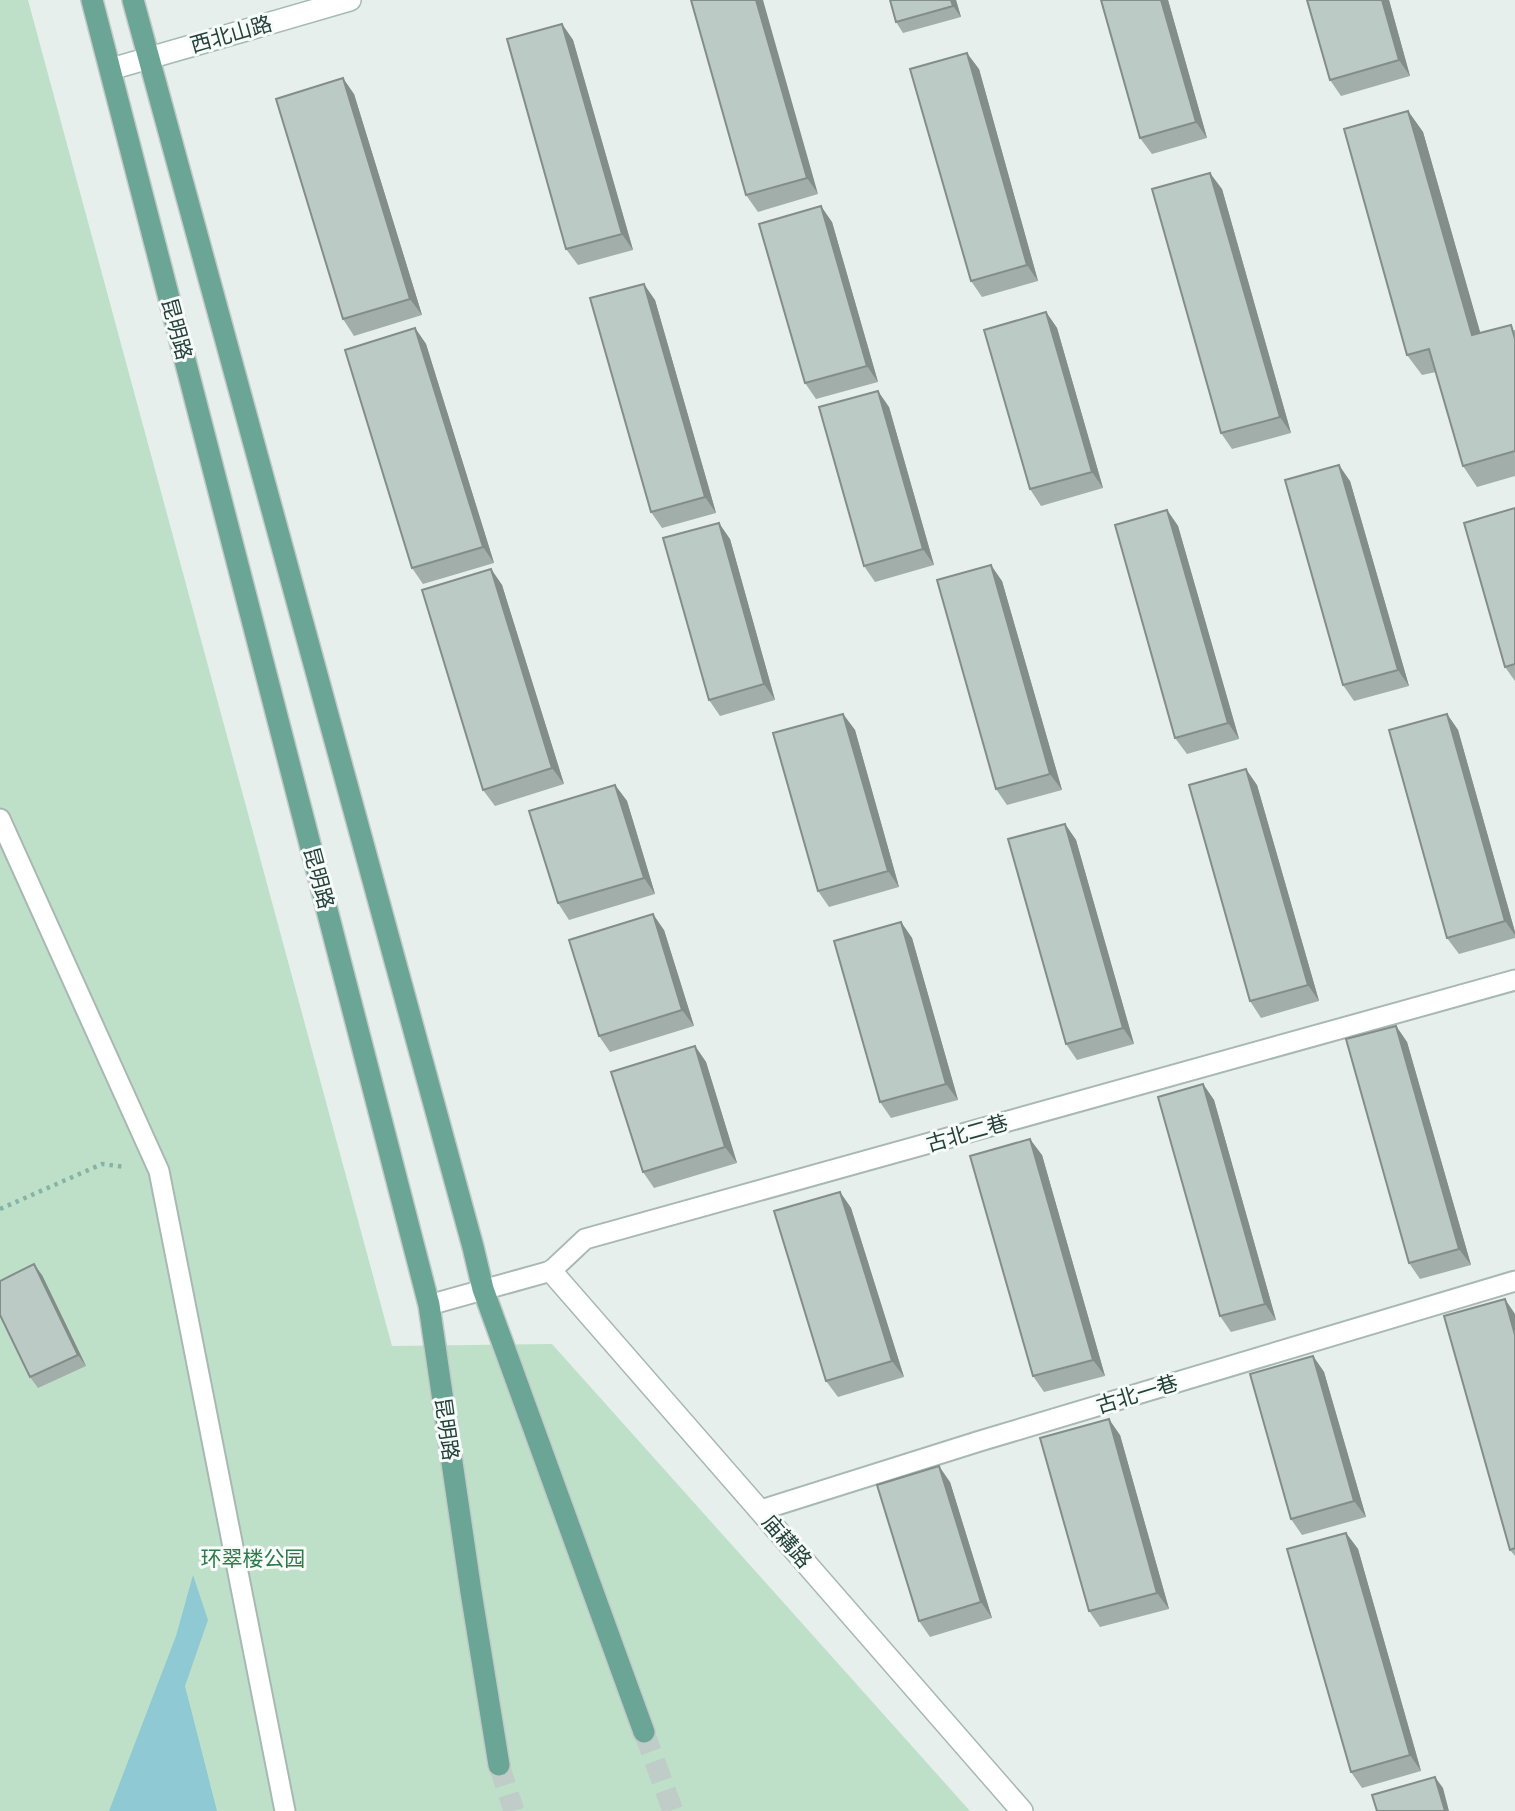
<svg xmlns="http://www.w3.org/2000/svg" width="1515" height="1811" viewBox="0 0 1515 1811" font-family="Arial,'Noto Sans SC',sans-serif">
  <style>
    .green { fill: #bfe0c8 }
    .water { fill: #8ec9d4 }
    .lines { fill: none; stroke-linecap: round; stroke-linejoin: round }
    .primary-tunnel { stroke: #bfccc8; stroke-width: 21; stroke-dasharray: 21 10; stroke-linecap: butt }
    .service-casing { stroke: #a8b8b2; stroke-width: 23 }
    .tertiary-casing { stroke: #a8b8b2; stroke-width: 24 }
    .secondary-casing { stroke: #a4bbb3; stroke-width: 24 }
    .primary-casing { stroke: #c2cac8; stroke-width: 24 }
    .path { stroke: #86b3a5; stroke-width: 4.5; stroke-dasharray: 3.5 5; stroke-linecap: butt }
    .service { stroke: #fff; stroke-width: 19 }
    .tertiary { stroke: #fff; stroke-width: 21 }
    .secondary { stroke: #fff; stroke-width: 21 }
    .primary { stroke: #6aa596; stroke-width: 21 }
    .wall { fill: #a1aea9 }
    .shaded-wall { fill: #838d89 }
    .building { fill: #bbcac4; stroke: #838d89; stroke-width: 2 }
    .labels { text-anchor: middle; dominant-baseline: central; stroke-width: 6; stroke-linejoin: round; paint-order: stroke }
    .street-label { font-size: 21px; fill: #24423a; stroke: #f7fbf9 }
    .park-label { font-size: 21px; fill: #2d7a4b; stroke: #f7fbf9 }
  </style>
  <rect width="100%" height="100%" fill="#e6efeb"/>
  <!-- green -->
  <path class="green" d="M0,0H28L392,1346L552,1344L970,1811H0Z"/>
  <!-- water -->
  <path class="water" d="M193,1575L208,1620L185,1686L217,1811H109L176,1636Z"/>
  <g class="lines">
    <!-- primary-tunnel -->
    <path class="primary-tunnel" d="M644,1732L673,1811
      M499,1765L514,1811"/>
    <defs>
      <path id="service" d="M0,819L159,1171L285,1811
        M429,1305L551,1271L585,1239L1515,980
        M761,1510L980,1441L1515,1281"/>
      <path id="tertiary" d="M551,1271L1022,1811"/>
      <path id="secondary" d="M111,69L350,0"/>
      <path id="primary" d="M92,0L429,1305L471,1592L499,1765
        M133,0L473,1247L483,1289L644,1732"/>
    </defs>
    <!-- service casing -->
    <use href="#service" class="service-casing"/>
    <!-- tertiary casing -->
    <use href="#tertiary" class="tertiary-casing"/>
    <!-- secondary casing -->
    <use href="#secondary" class="secondary-casing"/>
    <!-- primary casing -->
    <use href="#primary" class="primary-casing"/>
    <!-- path -->
    <path class="path" d="M0,1209L102,1164L126,1167"/>
    <!-- service -->
    <use href="#service" class="service"/>
    <!-- tertiary -->
    <use href="#tertiary" class="tertiary"/>
    <!-- secondary -->
    <use href="#secondary" class="secondary"/>
    <!-- primary -->
    <use href="#primary" class="primary"/>
  </g>
  <!-- wall -->
  <path class="wall" d="M691,0L818,194L758,212L746,195Z
    M890,0H956L961,17L903,33L896,22Z
    M1168,0L1207,138L1152,154L1140,138Z
    M1307,0H1389L1410,76L1341,96L1330,80Z
    M562,24L573,40L633,250L578,265L566,249Z
    M979,69L1038,281L982,297L971,281Z
    M354,94L422,315L354,336L343,319Z
    M1408,111L1423,132L1480,333L1515,330V476L1477,487L1463,466L1436,372L1422,375L1407,355Z
    M1222,189L1291,433L1232,449L1221,433Z
    M832,222L878,382L816,399L805,383Z
    M655,300L716,513L662,528L651,512Z
    M1046,312L1057,328L1103,488L1041,506L1030,489Z
    M415,328L426,344L494,563L423,584L412,568Z
    M889,407L934,565L875,582L864,566Z
    M1350,481L1409,686L1354,701L1343,685Z
    M1515,508V681L1505,667Z
    M1167,510L1178,526L1239,739L1187,754L1175,738Z
    M730,539L775,700L720,716L709,700Z
    M491,569L502,585L564,784L495,806L483,790Z
    M1002,581L1062,790L1007,805L996,789Z
    M843,714L855,730L899,887L829,907L818,891Z
    M1447,714L1458,730L1515,932V938L1459,954L1447,938Z
    M615,785L627,801L655,894L569,920L558,903Z
    M1257,785L1319,1001L1261,1018L1250,1001Z
    M1065,824L1076,840L1134,1044L1077,1060L1066,1044Z
    M901,922L912,938L958,1100L891,1118L880,1102Z
    M664,930L694,1026L610,1052L599,1036Z
    M1396,1026L1407,1042L1471,1265L1420,1279L1409,1263Z
    M695,1046L706,1062L737,1163L654,1188L643,1172Z
    M1203,1084L1214,1100L1276,1320L1231,1332L1220,1316Z
    M1042,1155L1105,1376L1044,1392L1033,1376Z
    M840,1192L851,1208L904,1377L838,1397L826,1381Z
    M42,1275L86,1366L38,1388L30,1377Z
    M1515,1314V1556L1510,1550Z
    M1313,1356L1324,1372L1366,1517L1302,1535L1291,1519Z
    M1120,1435L1169,1609L1100,1627L1089,1611Z
    M950,1482L992,1618L930,1637L919,1621Z
    M1346,1533L1358,1549L1421,1771L1362,1788L1351,1772Z"/>
  <!-- shaded-wall -->
  <path class="shaded-wall" d="M756,0H763L818,194L807,178Z
    M951,0H956L961,17L953,6Z
    M1161,0H1168L1207,138L1196,122Z
    M1382,0H1389L1410,76L1399,60Z
    M562,24L573,40L633,250L622,234Z
    M967,53L979,69L1038,281L1027,265Z
    M343,78L354,94L422,315L410,299Z
    M1408,111L1423,132L1487,356L1472,335Z
    M1210,173L1222,189L1291,433L1280,417Z
    M821,206L832,222L878,382L867,366Z
    M644,284L655,300L716,513L705,497Z
    M1046,312L1057,328L1103,488L1092,472Z
    M415,328L426,344L494,563L483,547Z
    M878,391L889,407L934,565L923,549Z
    M1339,465L1350,481L1409,686L1398,670Z
    M1167,510L1178,526L1239,739L1228,723Z
    M719,523L730,539L775,700L764,684Z
    M991,565L1002,581L1062,790L1050,774Z
    M491,569L502,585L564,784L552,768Z
    M843,714L855,730L899,887L888,871Z
    M1447,714L1458,730L1515,932V935L1505,921Z
    M1246,769L1257,785L1319,1001L1308,985Z
    M615,785L627,801L655,894L644,878Z
    M1065,824L1076,840L1134,1044L1123,1028Z
    M653,914L664,930L694,1026L682,1010Z
    M901,922L912,938L958,1100L946,1084Z
    M1396,1026L1407,1042L1471,1265L1459,1249Z
    M695,1046L706,1062L737,1163L725,1147Z
    M1203,1084L1214,1100L1276,1320L1265,1304Z
    M1030,1139L1042,1155L1105,1376L1093,1360Z
    M840,1192L851,1208L904,1377L892,1361Z
    M34,1264L42,1275L86,1366L78,1355Z
    M1505,1299L1515,1314V1335Z
    M1313,1356L1324,1372L1366,1517L1354,1501Z
    M1109,1419L1120,1435L1169,1609L1157,1593Z
    M939,1466L950,1482L992,1618L981,1602Z
    M1346,1533L1358,1549L1421,1771L1410,1755Z
    M1435,1777L1443,1788L1449,1811H1445Z"/>
  <!-- building -->
  <path class="building" d="M691,0H756L807,178L746,195Z
    M890,0H951L953,6L896,22Z
    M1101,0H1161L1196,122L1140,138Z
    M1307,0H1382L1399,60L1330,80Z
    M562,24L622,234L566,249L507,39Z
    M967,53L1027,265L971,281L910,69Z
    M343,78L410,299L343,319L276,99Z
    M1408,111L1472,335L1511,325L1515,339V451L1463,466L1429,349L1407,355L1344,129Z
    M1210,173L1280,417L1221,433L1152,189Z
    M821,206L867,366L805,383L759,224Z
    M644,284L705,497L651,512L590,298Z
    M1046,312L1092,472L1030,489L984,330Z
    M415,328L483,547L412,568L345,350Z
    M878,391L923,549L864,566L819,407Z
    M1339,465L1398,670L1343,685L1285,480Z
    M1515,508V664L1505,667L1464,523Z
    M1167,510L1228,723L1175,738L1115,525Z
    M719,523L764,684L709,700L663,538Z
    M991,565L1050,774L996,789L937,580Z
    M491,569L552,768L483,790L422,590Z
    M843,714L888,871L818,891L773,733Z
    M1447,714L1505,921L1447,938L1389,730Z
    M1246,769L1308,985L1250,1001L1189,785Z
    M615,785L644,878L558,903L529,811Z
    M1065,824L1123,1028L1066,1044L1008,839Z
    M653,914L682,1010L599,1036L569,940Z
    M901,922L946,1084L880,1102L834,941Z
    M1396,1026L1459,1249L1409,1263L1346,1039Z
    M695,1046L725,1147L643,1172L611,1072Z
    M1203,1084L1265,1304L1220,1316L1158,1097Z
    M1030,1139L1093,1360L1033,1376L970,1156Z
    M840,1192L892,1361L826,1381L774,1211Z
    M34,1264L78,1355L30,1377L0,1315V1281Z
    M1505,1299L1515,1335V1548L1510,1550L1444,1316Z
    M1313,1356L1354,1501L1291,1519L1250,1374Z
    M1109,1419L1157,1593L1089,1611L1040,1438Z
    M939,1466L981,1602L919,1621L877,1485Z
    M1346,1533L1410,1755L1351,1772L1287,1549Z
    M1435,1777L1445,1811H1377L1372,1795Z"/>
  <g class="labels">
    <!-- street labels -->
    <g class="street-label">
      <text transform="translate(231 34) rotate(-16)">西北山路</text>
      <text transform="translate(177 329) rotate(75)">昆明路</text>
      <text transform="translate(319 878) rotate(75)">昆明路</text>
      <text transform="translate(967 1133) rotate(-16)">古北二巷</text>
      <text transform="translate(1137 1394) rotate(-17)">古北一巷</text>
      <text transform="translate(447 1429) rotate(82)">昆明路</text>
      <text transform="translate(787 1541) rotate(49)">庙耩路</text>
    </g>
    <!-- park labels -->
    <g class="park-label">
      <text x="253" y="1558">环翠楼公园</text>
    </g>
  </g>
</svg>
